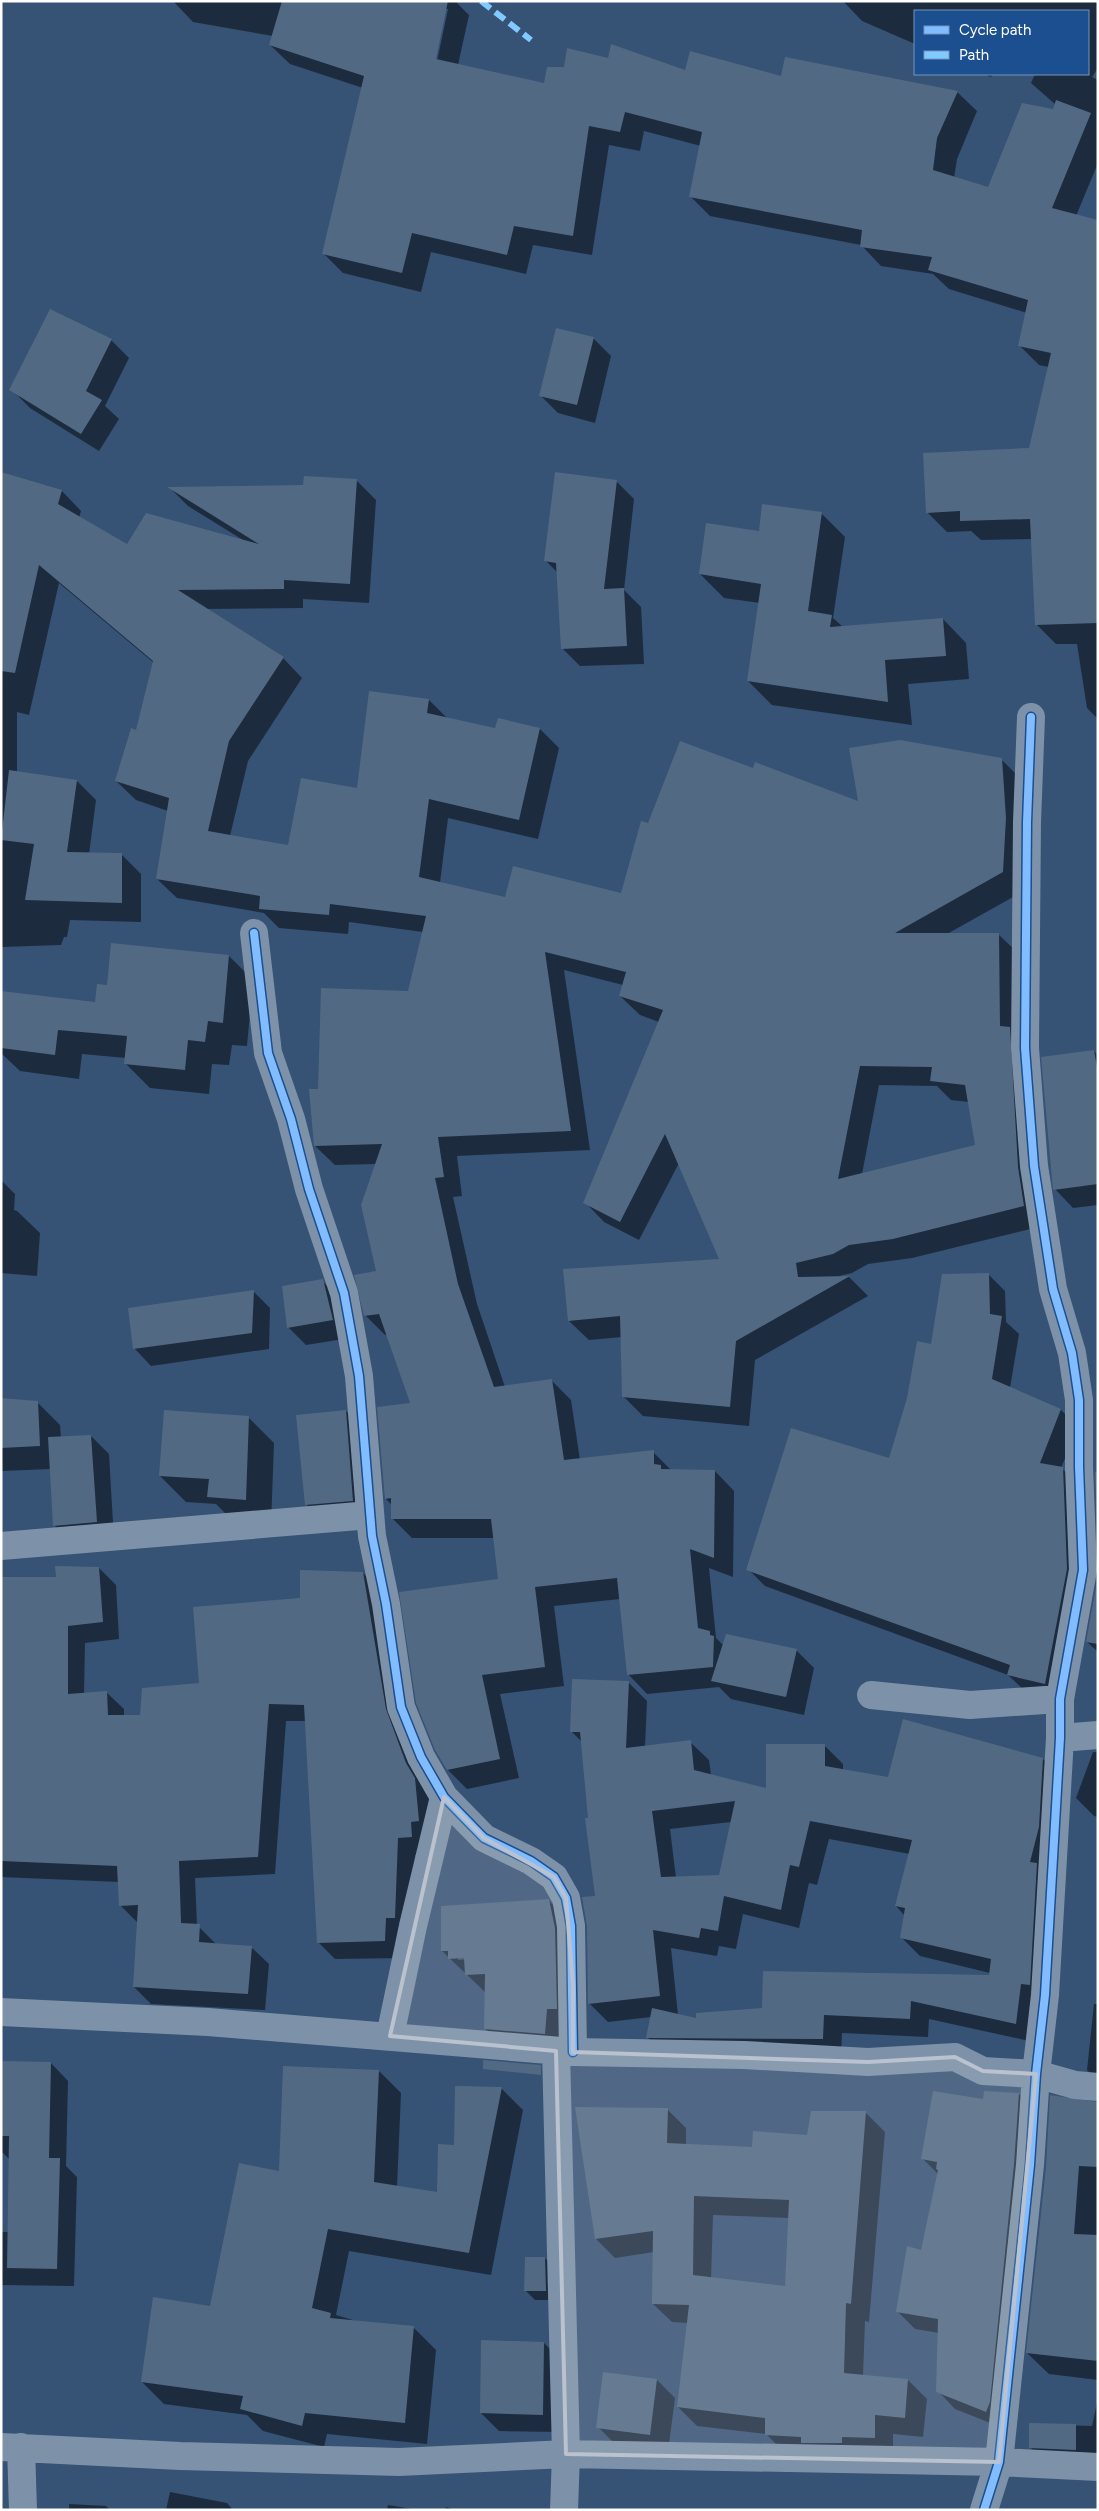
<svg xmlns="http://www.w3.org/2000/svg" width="1099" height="2511" viewBox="0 0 1099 2511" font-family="Figtree,sans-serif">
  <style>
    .shadow { fill: #0007; fill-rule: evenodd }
    .building { fill: #526984; fill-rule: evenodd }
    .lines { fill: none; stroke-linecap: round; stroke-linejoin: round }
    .minor { stroke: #7d92a8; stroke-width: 28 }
    .quiet { stroke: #80caff; stroke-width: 6; stroke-dasharray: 12 6; stroke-linecap: butt }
    .cycleway-casing { stroke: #1b4f8f; stroke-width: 11 }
    .cycleway { stroke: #80bcff; stroke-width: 8 }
    .marked { fill: #b9c2ce; fill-opacity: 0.2; stroke: #b9c2ce; stroke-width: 4; stroke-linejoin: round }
  </style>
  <rect width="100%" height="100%" fill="#365274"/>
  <!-- shadow -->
  <path class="shadow" d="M173,1H455L469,15L458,65L545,85L565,68L609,59L686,72L957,92L977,111L957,159L954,178L989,188L1054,110L1056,105L1031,83L1035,74H1088V11H915V44L862,21L843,1H1098V68L1092,77L1098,80V163L1076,216L1098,222V719L1087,708L1077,644H1056L1037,625L1033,539L981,540L971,531L947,532L927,512L1030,450L1049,367L1039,365L1019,345L1027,313L949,289L933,274L881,266L861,245L710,216L691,197L701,146L644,131L640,151L609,145L592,255L533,245L526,274L431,252L421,292L343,273L323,253L363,88L290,64L270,45L273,36L193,22ZM445,9H448L436,66L434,65Z
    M984,74H993L991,77Z
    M593,338L611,356L595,423L558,413L540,395Z
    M111,340L129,358L105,406L119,419L99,451L30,408L12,390Z
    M1,473L62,491L81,511L79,518L127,546L243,540L188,506L170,488L305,487L356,480L376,500L369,603L303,599V608L205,609L283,658L302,678L248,761L230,836L289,847L358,790L429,700L448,719L496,729H540L559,748L538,839L448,818L440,883L506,899L622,895L649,824L754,770L860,803L1001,759L1021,779L1022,892L947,934H998L1018,953L1043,1226L912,1258L868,1264L852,1273L839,1276L849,1277L868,1296L755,1360L749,1426L643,1416L623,1396L622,1337L589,1340L569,1321L721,1260L679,1163L639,1240L604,1222L585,1202L659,1022L640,1015L620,996L623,985L564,970L590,1150L457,1156L462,1196L453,1197L477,1304L505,1387L552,1381L571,1400L580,1460L653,1452L672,1471H715L734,1491L733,1577L709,1568L716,1638L724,1646L796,1650L814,1668L804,1715L731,1699L719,1687L647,1694L628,1674L620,1599L554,1606L564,1686L500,1694L519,1778L467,1789L448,1770L500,1580L495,1538H412L393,1519L392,1505L386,1499L411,1405L387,1334L385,1335L365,1315L377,1272L376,1164L335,1165L315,1146L319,1090L409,993L423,932L349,922L348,934L279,928L264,913L177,898L157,879L168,811L136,800L116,781L137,731L154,663L59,583L29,715L17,712V772L77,781L96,800L89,854L122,855L141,874V922L70,920L67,937H64L61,945L1,947ZM879,1085L937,1086L951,1100L969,1102L977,1146L862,1174Z
    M616,481L634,499L624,590L641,607L644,664L580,666L562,648L558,573L546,561Z
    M821,513L845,537L833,618L843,627L943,619L966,643L969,679L908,684L912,725L772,705L748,681L760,603L724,598L700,574L760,532Z
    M229,956L253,980L247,1046L232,1045L229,1065L212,1064L209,1094L150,1088L126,1064V1058L82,1054L79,1079L20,1071L1,1053V1004H96L108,986Z
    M1094,1051L1098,1056V1205L1073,1208L1055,1189Z
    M1,1180L15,1194L14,1210L17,1211L40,1233L37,1276L1,1273Z
    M988,1274L1005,1291L1006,1322L1019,1334L1010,1388L1061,1410L1078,1427L1061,1468L1080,1485L1062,1700L1025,1691L1008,1675L765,1586L748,1569L890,1460L933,1345Z
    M322,1281L341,1299L350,1338L306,1345L288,1327Z
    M253,1291L270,1308L269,1349L151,1366L135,1349L129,1309Z
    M1,1399L37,1402L60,1425L61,1437L91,1436L109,1454L114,1540L72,1543L54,1525L51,1469L1,1471Z
    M346,1411L364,1429L371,1518L324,1522L306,1504Z
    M248,1417L274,1443L271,1525L234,1522L216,1504L186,1502L160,1476Z
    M99,1568L116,1585L119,1639L85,1643L84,1694L106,1692L124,1709V1716H141L201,1684L301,1599L363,1573L380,1590L432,1796L429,1854L415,1855L412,1935L402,1958L335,1959L318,1942L306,1721H286L275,1874L195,1878L197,1925L216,1944L251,1947L269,1964L265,2010L151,2004L134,1987L138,1923L120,1905L119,1882L1,1877V1578H57Z
    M1098,1582V1652L1087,1642Z
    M628,1682L647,1701L645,1747L690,1742L709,1760L711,1775L767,1789L825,1746L843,1764V1770L889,1779L1043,1759L1061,1777L1034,2042L929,2019L928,2037L842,2033L841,2057L666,2056L647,2037L651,2017L608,2022L589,2003L597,1897L583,1743L572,1732ZM731,1822L720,1876L676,1878L670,1829ZM829,1839L910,1854L896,1906L905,1916L901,1937L920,1956L990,1973V1977L697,2019L678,2015L671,1948L717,1956L719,1946L736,1949L743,1914L799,1928L809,1883L817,1885Z
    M1093,1752H1098V1817L1094,1816L1076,1798Z
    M548,1900L566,1918L563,2051L503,2047L485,2028L486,1993L442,1951ZM470,1956V1959L458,1960V1957Z
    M1094,2004H1098V2081L1087,2070Z
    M1,2062L51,2063L68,2081L66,2166L77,2177L74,2286L1,2285V2232H9L10,2160L1,2151Z
    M379,2071L401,2093L397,2187L438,2194L501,2088L523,2110L491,2275L349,2251L336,2315L363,2323L414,2328L436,2350L427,2444L327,2434L324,2447L263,2431L247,2415L164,2404L142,2382L210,2307L280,2173Z
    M1019,2094L1036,2112L1003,2428L955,2409L938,2391L939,2333L915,2329L897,2311L922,2252L939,2175L923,2159L984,2101Z
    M1098,2104V2380L1049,2374L1027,2353L1047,2167Z
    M667,2109L686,2128V2145L753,2148L808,2136L866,2113L885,2132L869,2322L865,2321L863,2376L908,2380L927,2399L923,2437L893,2434V2456L785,2453L766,2434L697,2426L678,2407L688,2323L672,2322L653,2304L654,2252L615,2258L596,2239ZM713,2215L790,2218L786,2288L711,2279Z
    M545,2258L554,2267L555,2300H535L526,2291Z
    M544,2343L562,2361L560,2432L499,2431L481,2413Z
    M657,2380L675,2398L668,2452L617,2446L599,2428Z
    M1098,2398V2471L1051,2469L1030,2447L1031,2424L1092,2426Z
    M170,2492L227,2503L233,2510H166Z
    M69,2504L106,2506L110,2510H69Z
    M388,2505L418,2510H387Z
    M446,2507L455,2510H445Z"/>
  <!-- building -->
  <path class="building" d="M282,1H448L436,59L544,83L547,67H564L567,48L608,58L611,44L685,70L690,51L781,76L785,57L958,91L937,138L933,170L988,187L1022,103L1053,109L1056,100L1091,113L1052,208L1098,220V623L1035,625L1030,519L960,521V511L926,513L923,453L1029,448L1051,353L1018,346L1028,300L928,270L932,257L860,247L862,230L689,197L702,132L625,112L620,132L589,126L573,236L514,226L507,255L412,233L402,273L322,254L364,76L269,45Z
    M50,309L112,339L86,391L102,400L81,434L9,390Z
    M556,328L594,337L577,405L539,396Z
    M1,472L62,490L58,504L127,544L146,513L259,544L167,487L303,485L304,476L357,479L350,584L284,580V589L178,590L284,657L229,741L208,831L288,845L301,778L357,788L369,691L429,699L427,713L495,728L498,718L540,728L519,820L429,799L419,877L505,897L513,866L621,893L641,821L648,823L680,741L753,768L755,762L858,801L849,748L900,740L1002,758L1006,818L1003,872L895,933H999L1000,1026L1010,1027L1018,1167L1024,1206L893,1239L849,1245L833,1254L796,1263L798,1277L850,1276L736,1341L730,1407L622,1397L620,1316L568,1321L563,1269L719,1259L665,1134L620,1222L583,1203L663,1010L619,996L626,972L545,952L571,1131L438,1137L444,1177L435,1178L458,1284L494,1387L552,1379L564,1460L654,1450V1464L661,1465V1469L715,1470L714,1558L690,1549L698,1628L710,1631V1635L714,1636L713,1667L627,1675L617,1578L535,1587L545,1667L482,1675L500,1759L447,1770L435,1750L416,1703L399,1592L498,1579L491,1519H391V1498L385,1499L377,1407L410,1403L379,1314L364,1316L354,1275L376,1271L361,1205L382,1144L314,1146L309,1089H318L321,988L408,991L426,916L330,904L329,915L259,909L260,896L156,879L169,798L115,781L131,728L136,730L153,661L39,565L15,673L1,671ZM860,1066L932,1067L930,1081L965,1085L975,1145L838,1179Z
    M555,472L617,480L604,589L624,588L627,646L561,649L556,563L544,561Z
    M762,504L822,512L808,611L832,615L830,627L943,618L946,656L885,660L888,702L747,681L761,584L699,574L706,523L759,531Z
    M9,770L77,780L67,852L122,853V903L25,900L34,844L1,840Z
    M111,943L229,955L223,1023L208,1021L205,1042L188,1040L185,1070L124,1064L127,1036L58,1030L55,1055L1,1048V991L95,1002L97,984L107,985Z
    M1094,1050L1098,1073V1184L1053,1190L1041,1057Z
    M989,1273L990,1314L1002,1316L992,1379L1061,1409L1040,1463L1063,1467L1067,1569L1045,1684L1007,1675L1010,1665L746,1570L791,1428L889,1458L907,1398L917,1341L931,1344L942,1274Z
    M323,1279L333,1320L287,1328L282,1286Z
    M254,1290L252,1333L133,1349L128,1308Z
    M1,1398L38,1401L40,1446L1,1448Z
    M164,1410L249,1416L246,1500L207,1497L209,1479L159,1476Z
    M346,1410L353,1501L305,1505L296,1415Z
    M91,1435L97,1522L53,1526L48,1437Z
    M1095,1472L1098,1473V1547Z
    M55,1566L99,1567L103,1622L68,1626V1694L107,1691L108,1715H140L142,1688L199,1683L193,1607L300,1598V1570L363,1572L386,1709L406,1763L415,1778L419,1821L411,1822L412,1837L398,1838L395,1918H386L385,1941L317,1943L304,1705L269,1704L258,1857L179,1861L181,1923L200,1924L199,1942L252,1946L248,1994L133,1987L138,1905L119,1906L117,1866L1,1861V1577H56Z
    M1098,1576V1644L1086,1642Z
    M726,1634L797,1649L786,1697L711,1681Z
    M572,1679L629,1681L626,1748L691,1740L694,1770L766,1788V1744H825V1766L888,1777L903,1719L1043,1758L1039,1827L1030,1862L1037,1863L1030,1985L1021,1984L1016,2024L911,2001L910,2019L824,2015L823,2039L646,2038L652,2008L696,2018V2013L762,2008L763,1971L989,1975L991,1959L900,1938L905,1908L895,1906L912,1840L810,1821L799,1867L790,1865L781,1910L724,1896L718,1931L701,1928L699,1938L653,1930L660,1996L588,2004L587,1926L582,1897L595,1896L585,1818H588L580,1732H570ZM735,1801L719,1875L661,1877L652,1811Z
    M549,1899L555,1928L557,2009H547L545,2034L484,2029L485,1974L465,1975L464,1958L448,1959V1951H441V1906Z
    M483,2060L541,2065V2075L483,2069Z
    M1,2061L51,2062L49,2158H60L57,2269L7,2268L9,2136H1Z
    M283,2066L379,2070L374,2182L437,2192L438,2144L454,2145L455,2086L502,2087L469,2253L328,2229L312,2308L331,2313L330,2318L414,2326L405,2423L305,2413L302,2426L240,2409L243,2396L141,2382L153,2297L210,2306L239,2163L279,2171Z
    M933,2091L983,2099L984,2091L1019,2093L1014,2164L990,2402L986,2412L936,2392L938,2319L896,2312L907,2246L921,2250L938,2170L936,2169L937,2162L921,2159Z
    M1050,2095L1098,2102V2167L1079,2166L1074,2234L1098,2235V2361L1026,2353L1046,2167Z
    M575,2107L668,2108L667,2143L752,2147L753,2131L807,2135L811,2111H866L851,2304L846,2303L844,2373L908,2379L905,2418L875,2415V2438L842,2437V2443H801V2437L765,2435V2418L677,2407L689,2305L652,2304L653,2231L595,2239ZM694,2196L789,2200L785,2286L693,2275Z
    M525,2257H545L546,2291H524Z
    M481,2340L544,2342L543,2415L480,2413Z
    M603,2372L657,2379L650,2435L596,2428Z
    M1029,2423L1076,2424V2450L1029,2448Z"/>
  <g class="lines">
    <!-- minor -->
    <path class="minor" d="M254,933L268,1053L291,1119L309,1189L344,1293L359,1376L372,1536L386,1604L401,1707L421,1757L444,1797L484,1838L531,1861L554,1877L566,1898L571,1926L573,2052
      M1,1546L370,1515
      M871,1695L970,1705L1060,1699
      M1060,1738L1098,1735
      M1,2012L208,2022L573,2052L744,2055L868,2062L955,2057L983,2071L1036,2074L1075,2085L1098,2087
      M390,2036L413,1926L444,1797
      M556,2051L566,2454L564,2510
      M1,2447L180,2456L399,2462L566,2454L999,2462L1098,2467
      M21,2447L23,2510
      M984,2510L999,2462L1030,2165L1036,2074L1045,1995L1060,1738V1699L1083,1570L1079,1467V1400L1072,1353L1053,1289L1034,1166L1025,1048L1027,822L1031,717"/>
    <!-- quiet -->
    <path class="quiet" d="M481,1L531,40"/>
    <defs>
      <path id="cycleway" d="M254,933L268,1053L291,1119L309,1189L344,1293L359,1376L372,1536L386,1604L401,1707L421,1757L444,1797L484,1838L531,1861L554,1877L566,1898L571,1926L573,2052
        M984,2510L999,2462L1030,2165L1036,2074L1045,1995L1060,1738V1699L1083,1570L1079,1467V1400L1072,1353L1053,1289L1034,1166L1025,1048L1027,822L1031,717"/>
    </defs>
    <!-- cycleway casing -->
    <use href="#cycleway" class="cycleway-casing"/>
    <!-- cycleway -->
    <use href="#cycleway" class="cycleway"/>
  </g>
  <!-- marked area -->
  <path class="marked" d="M444,1797L484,1838L554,1877L566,1898L573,1985V2052L868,2062L955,2057L983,2071L1036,2074L999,2462L566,2454L556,2051L390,2036Z"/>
  <!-- border -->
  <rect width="1099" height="2511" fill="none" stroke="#ffffff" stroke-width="5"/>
  <!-- legend -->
  <rect x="914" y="10" width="175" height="65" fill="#1b4f8f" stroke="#7695bc"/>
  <rect x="924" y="26" width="25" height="8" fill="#80bcff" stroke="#7695bc"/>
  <text x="959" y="35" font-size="15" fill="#ffffff">Cycle path</text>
  <rect x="924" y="51" width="25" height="8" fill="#80caff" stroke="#7695bc"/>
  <text x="959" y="60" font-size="15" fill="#ffffff">Path</text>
</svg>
